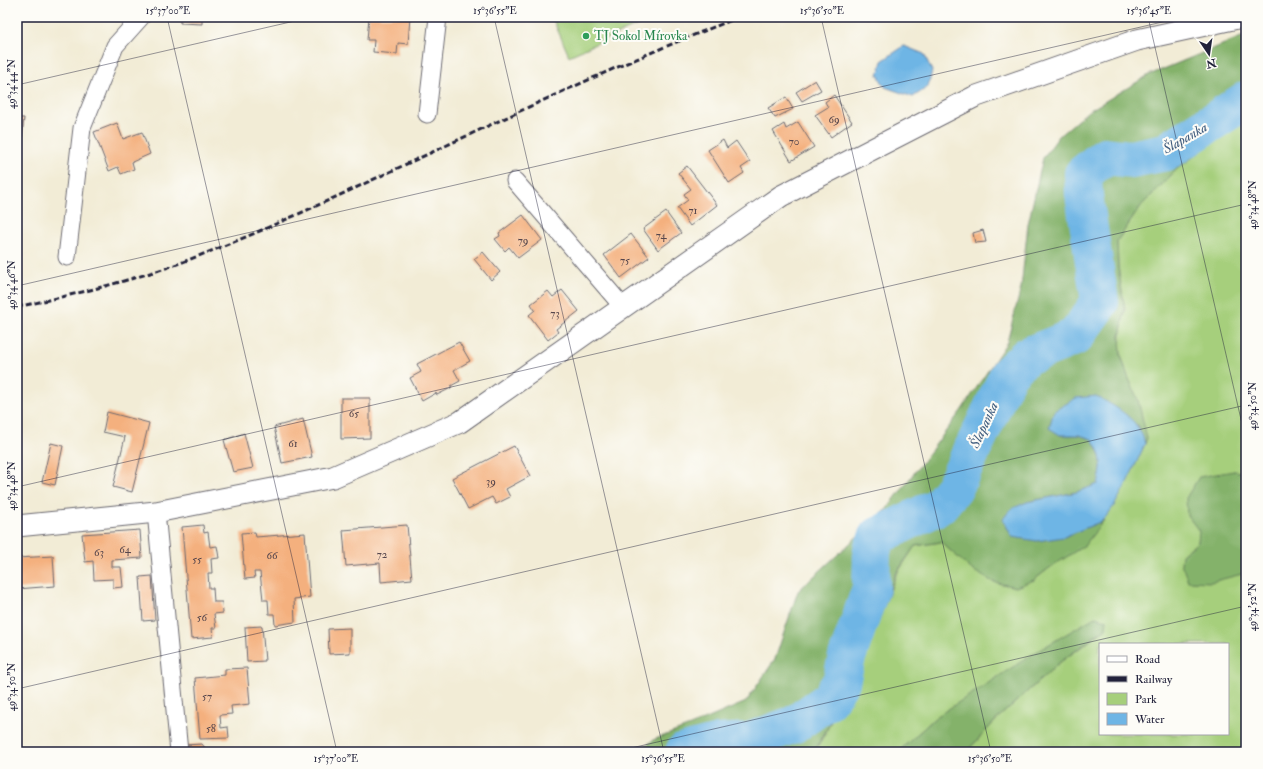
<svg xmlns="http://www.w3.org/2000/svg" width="1263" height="769" viewBox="0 0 1263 769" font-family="'IM FELL Double Pica',serif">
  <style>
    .green { fill: #a6cf7b; stroke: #64785b; fill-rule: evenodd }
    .forest { fill: #84b26b; stroke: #536a53 }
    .water { fill: #6eb5e5; stroke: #486c90 }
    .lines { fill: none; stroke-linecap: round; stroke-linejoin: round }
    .river { stroke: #6eb5e5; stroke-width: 38 }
    .building { fill: #f4b07e }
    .minor-casing { stroke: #6b6971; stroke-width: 19 }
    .tertiary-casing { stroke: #6b6971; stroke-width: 23 }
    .minor { stroke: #fff; stroke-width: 17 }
    .tertiary { stroke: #fff; stroke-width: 21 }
    .rail { stroke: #22223b; stroke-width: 3; stroke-dasharray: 6 3; stroke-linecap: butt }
    .ticks { fill: none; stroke: #22223b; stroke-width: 1; stroke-opacity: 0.45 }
    .leisure-dot { fill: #2e9e5b; stroke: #fdfcf7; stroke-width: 1.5 }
    .labels { text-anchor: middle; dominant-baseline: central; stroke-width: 4; stroke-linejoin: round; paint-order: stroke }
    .number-label { font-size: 11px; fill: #56464c }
    .leisure-label { font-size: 13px; fill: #27864d; stroke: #fdfcf7; text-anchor: start }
    .water-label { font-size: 14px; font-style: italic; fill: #405d7f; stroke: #fdfcf7 }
    .neatline { fill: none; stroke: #22223b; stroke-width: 1.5 }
    .ticks-label { font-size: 10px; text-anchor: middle; fill: #22223b }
  </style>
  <rect width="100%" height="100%" fill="#fdfcf7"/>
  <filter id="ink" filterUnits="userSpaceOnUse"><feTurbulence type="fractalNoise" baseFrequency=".025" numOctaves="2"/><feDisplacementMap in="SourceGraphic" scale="8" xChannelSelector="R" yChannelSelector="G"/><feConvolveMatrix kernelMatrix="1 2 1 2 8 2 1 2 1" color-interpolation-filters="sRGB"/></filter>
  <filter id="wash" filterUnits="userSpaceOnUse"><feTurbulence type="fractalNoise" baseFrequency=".012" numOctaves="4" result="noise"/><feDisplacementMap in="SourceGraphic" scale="16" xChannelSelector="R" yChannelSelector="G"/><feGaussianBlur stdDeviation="0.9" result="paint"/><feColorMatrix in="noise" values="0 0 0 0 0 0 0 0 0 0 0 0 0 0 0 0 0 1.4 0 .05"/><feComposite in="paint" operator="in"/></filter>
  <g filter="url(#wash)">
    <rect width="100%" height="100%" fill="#f2ecd6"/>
    <!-- green -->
    <path class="green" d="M552,17H655L569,56Z
      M1246,118V473L1234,471L1187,515L1200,531L1198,542L1182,555L1233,575L1246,573V752H966L1000,716L1059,663L1106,629L936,717L898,752H814L825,734L878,623L896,575L915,546L941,542L954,554L1034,580L1048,569L1111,510L1132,471L1147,438L1121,355L1120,336L1125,310L1118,267L1117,241L1141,206L1178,168ZM1100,644H1228V734H1100Z"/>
    <!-- forest -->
    <path class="forest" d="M1246,35V118L1178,168L1141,206L1117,241L1118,267L1125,310L1120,336L1121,355L1127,374L1138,400L1147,438L1145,444L1138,425L1060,435H1079L1092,439C1103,457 1103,465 1098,485L1077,492L1027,502L1064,537L1104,520L1085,545L1048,569L1034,580L1016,587L993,582L972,570L941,542L915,546L895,575L878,623L847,693L814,752H638L653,740L690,726L746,702L775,659L798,591L886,510L961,411L1007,342L1021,288L1028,224L1043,158L1059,136L1087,112L1149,75Z
      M1234,471L1246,473V573L1211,582L1188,581L1181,563L1182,555L1198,542L1199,531L1187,515L1186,498L1199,477Z
      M1095,617L1107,620L1106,628L1059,663L1000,716L966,752H898L936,717L1036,652Z"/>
    <!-- water -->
    <path class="water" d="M904,46L924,54L932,71L928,87L913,97L885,87L878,75L882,61Z
      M1096,396C1116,407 1140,419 1145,444C1137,461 1115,513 1100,522L1064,537L1037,541L1012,537L1003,519L1011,509L1027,502L1077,492L1098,484C1103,465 1103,457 1092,439L1079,435H1060L1049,428L1054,411L1076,398Z"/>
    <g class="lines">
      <!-- river -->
      <path class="river" d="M684,752L718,743L749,741L795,724L829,700L841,682L847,657L871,588L872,550L878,536L939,506L954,488L1009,373L1027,356L1075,337L1100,302L1084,195L1083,174L1105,156L1131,159L1166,152L1246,100"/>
    </g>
    <g id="blocks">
      <!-- building -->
      <path class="building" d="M180,17H202V24L180,23Z
        M369,17H410L408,44L398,43L397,54L373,52L374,40H367Z
        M815,80L821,90L802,101L796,92Z
        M834,95L852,122L831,137L815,115L828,107L825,102Z
        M786,97L793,109L775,118L768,108Z
        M17,118H24L20,158L17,157Z
        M798,122L814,147L791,161L773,131L784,124L786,129Z
        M117,123L123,139L142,132L150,154L132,162L134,169L121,174L118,167L109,171L94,132Z
        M723,140L727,148L736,141L750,162L741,168L744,173L729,183L708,150Z
        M687,166L717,205L690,226L677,208L688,200L684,194L691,189L678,173Z
        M666,212L681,233L658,250L643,229Z
        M523,215L542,240L518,258L509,247L505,251L495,239L500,236L499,233Z
        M983,230L986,242L975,243L973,233Z
        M631,234L649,257L621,278L604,255Z
        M483,252L500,272L491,280L474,259Z
        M562,290L579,311L556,329L558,332L548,340L529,315L535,310L531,304L548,291L553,297Z
        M459,342L470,361L454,370L460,381L451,386V388L437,395L436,393L422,401L410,378L421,372L417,364Z
        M341,398H370V438L341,439Z
        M107,412L149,423L132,492L113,487L125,437L103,432Z
        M303,419L312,457L282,463L274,427Z
        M244,433L253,468L233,472L224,440Z
        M51,443L63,446L55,485L42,482Z
        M514,446L530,476L506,489L510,497L496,504L492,497L468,509L452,478Z
        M203,525L204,533L208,532L210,547L217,546L219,558L211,559L212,573H208L209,588H213L214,602H222L223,613L214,614L216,628H212L213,637L191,639L182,527Z
        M407,525L412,579L381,582L380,563L346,566L343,530Z
        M140,530L142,558L112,560V567H121L123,587L113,588V579L94,580L93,561L85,562L82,534Z
        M255,532L256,537L305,533L310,597L294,599L295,622L275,625L274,614H269L268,600H263L260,572H254L255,578L245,579L241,533Z
        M53,556L55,586L17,589V558Z
        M152,576L155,620L143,621L140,577Z
        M262,626L265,661L247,662L245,627Z
        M350,628V653L329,654L328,629Z
        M247,668L250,704L231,706L232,714L220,715L221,728L228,727L229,738L200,739L195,678L225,675V669Z
        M202,744L206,749L207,752H185V745Z"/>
    </g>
  </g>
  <g filter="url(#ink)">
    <use href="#blocks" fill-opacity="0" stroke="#6b6971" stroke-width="1"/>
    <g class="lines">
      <defs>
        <path id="minor" d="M427,114L438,17
          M515,181L624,308
          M67,257L82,128L115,46L141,17
          M156,512L179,752"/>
        <path id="tertiary" d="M17,526L156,512L333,477L460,422L781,196L974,97L1137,40L1242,17"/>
      </defs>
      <!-- minor casing -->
      <use href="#minor" class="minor-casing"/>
      <!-- tertiary casing -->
      <use href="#tertiary" class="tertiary-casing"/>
      <!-- minor -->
      <use href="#minor" class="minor"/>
      <!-- tertiary -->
      <use href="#tertiary" class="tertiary"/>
      <!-- rail -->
      <path class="rail" d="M17,307C72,295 127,282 180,263C250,237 317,206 385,174C502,120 618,63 740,17"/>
    </g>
  </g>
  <!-- ticks -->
  <path class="ticks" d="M167,17L337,752M494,17L664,752M821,17L991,752M1148,17L1246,441M17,85L312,17M17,286L1184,17M17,487L1246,204M17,689L1246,405M614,752L1246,606"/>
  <!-- markers -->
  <circle class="leisure-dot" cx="586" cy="36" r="4"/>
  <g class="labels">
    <!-- number labels -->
    <g class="number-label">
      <text x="834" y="119">69</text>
      <text x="794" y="141">70</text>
      <text x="693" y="210">71</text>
      <text x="661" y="235">74</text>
      <text x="523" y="240">79</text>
      <text x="625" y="260">75</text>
      <text x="555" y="313">73</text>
      <text x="354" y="413">65</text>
      <text x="293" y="443">61</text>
      <text x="491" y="481">39</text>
      <text x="125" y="549">64</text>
      <text x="99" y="552">63</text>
      <text x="382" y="554">72</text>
      <text x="272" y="555">66</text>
      <text x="197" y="559">55</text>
      <text x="202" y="617">56</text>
      <text x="207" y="696">57</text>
      <text x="211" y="728">58</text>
    </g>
    <!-- leisure labels -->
    <g class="leisure-label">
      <text x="594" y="36">TJ Sokol Mírovka</text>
    </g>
    <!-- water labels -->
    <g class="water-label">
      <text transform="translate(1185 138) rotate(-30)">Šlapanka</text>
      <text transform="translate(984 425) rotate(-65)">Šlapanka</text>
    </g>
  </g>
  <!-- margin -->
  <rect width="1263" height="769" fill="none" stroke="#fdfcf7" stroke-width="44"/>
  <!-- legend -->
  <rect x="1099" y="643" width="130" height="92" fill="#fdfcf7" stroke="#a5a5ac"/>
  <rect x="1107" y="656" width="20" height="6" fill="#ffffff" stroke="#a5a5ac"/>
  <text x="1135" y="663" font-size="12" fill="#22223b">Road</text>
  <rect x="1107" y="676" width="20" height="6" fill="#22223b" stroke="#a5a5ac"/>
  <text x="1135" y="683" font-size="12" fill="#22223b">Railway</text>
  <rect x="1107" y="693" width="20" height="12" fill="#a6cf7b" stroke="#a5a5ac"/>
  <text x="1135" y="703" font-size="12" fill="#22223b">Park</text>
  <rect x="1107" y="713" width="20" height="12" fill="#6eb5e5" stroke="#a5a5ac"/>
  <text x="1135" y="723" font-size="12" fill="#22223b">Water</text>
  <!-- north arrow -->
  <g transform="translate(1209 54) rotate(167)" stroke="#fdfcf7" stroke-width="3" paint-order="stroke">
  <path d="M0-3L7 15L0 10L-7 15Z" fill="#22223b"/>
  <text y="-6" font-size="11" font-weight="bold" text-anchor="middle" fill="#22223b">N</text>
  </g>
  <rect x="22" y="22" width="1219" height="725" class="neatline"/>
  <g class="ticks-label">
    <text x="168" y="14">15°37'00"E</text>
    <text x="495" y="14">15°36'55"E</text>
    <text x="822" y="14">15°36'50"E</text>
    <text x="1149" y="14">15°36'45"E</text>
    <text transform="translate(11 84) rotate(-90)" y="4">49°34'44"N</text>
    <text transform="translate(1252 205) rotate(-90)" y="4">49°34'48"N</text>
    <text transform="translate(11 285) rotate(-90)" y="4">49°34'46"N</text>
    <text transform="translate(1252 406) rotate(-90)" y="4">49°34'50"N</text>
    <text transform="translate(11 486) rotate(-90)" y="4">49°34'48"N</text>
    <text transform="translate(1252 607) rotate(-90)" y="4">49°34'52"N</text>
    <text transform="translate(11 687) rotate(-90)" y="4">49°34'50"N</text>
    <text x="336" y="762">15°37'00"E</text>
    <text x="663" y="762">15°36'55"E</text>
    <text x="990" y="762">15°36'50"E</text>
  </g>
</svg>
